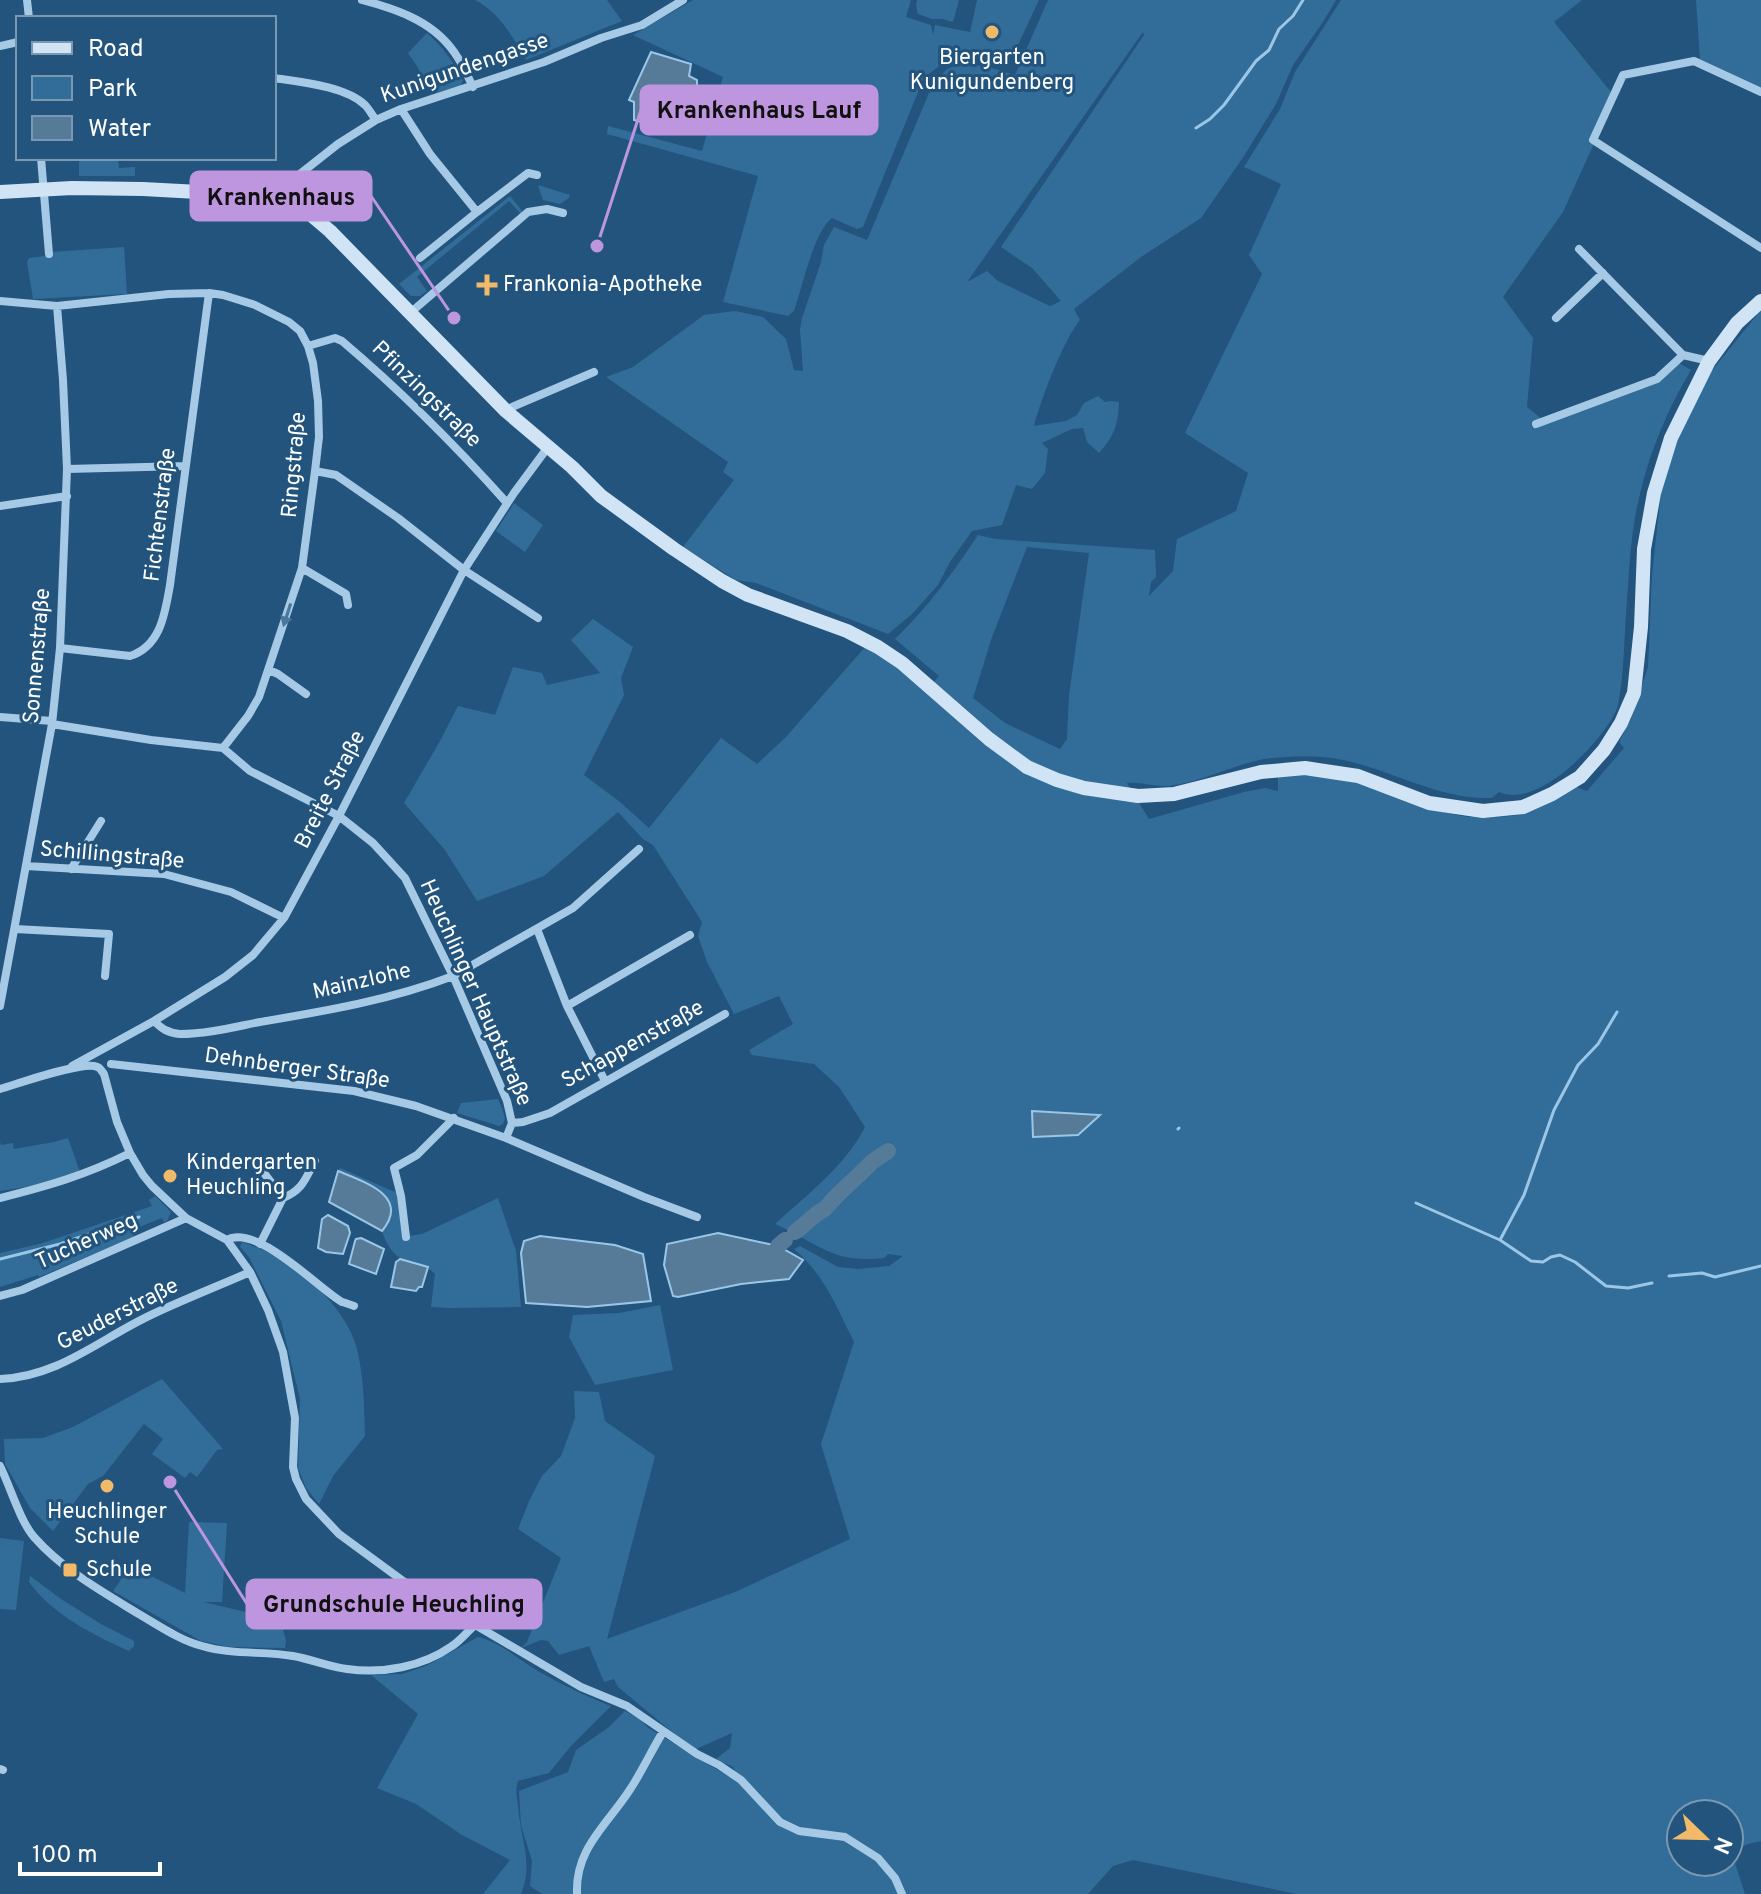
<svg xmlns="http://www.w3.org/2000/svg" width="1761" height="1894" viewBox="0 0 1761 1894" font-family="Overpass,sans-serif">
  <style>
    .green { fill: #326d99; fill-rule: evenodd }
    .water { fill: #567b98; stroke: #9ac7e7; stroke-width: 2 }
    .lines { fill: none; stroke-linecap: round; stroke-linejoin: round }
    .stream { stroke: #9ac7e7; stroke-width: 3 }
    .river { stroke: #567b98; stroke-width: 16 }
    .street { stroke: #a6cae6; stroke-width: 8 }
    .secondary { stroke: #d0e4f5; stroke-width: 14 }
    .oneway { fill: #4a779c }
    .poi-dot { fill: #f2ba68; stroke: #22547d; stroke-width: 3 }
    .labels { text-anchor: middle; dominant-baseline: central; stroke-width: 6; stroke-linejoin: round; paint-order: stroke }
    .poi-label { font-size: 22px; fill: #fff; stroke: #22547d; text-anchor: start }
    .street-label { font-size: 22px; fill: #fff; stroke: #22547d }
    .leader { fill: none; stroke: #bd96df; stroke-width: 3 }
    .callout-dot { fill: #bd96df; stroke: #22547d; stroke-width: 3 }
    .callout { fill: #bd96df; stroke: #bd96df; stroke-width: 3 }
    .callout-label { font-size: 24px; text-anchor: middle; font-weight: bold; fill: #111 }
  </style>
  <rect width="100%" height="100%" fill="#22547d"/>
  <!-- green -->
  <path class="green" d="M475,0H607L622,21L526,60C513,37 499,12 475,0Z
    M693,0H911L906,17L931,25L933,35L935,25L970,32L977,0H1039L1017,47L1009,56L993,53L950,59L944,56L947,60L925,77L923,80L863,227L857,229L832,218C814,231 802,288 794,311L788,316L723,302L758,176L607,134L608,126L702,151L723,77L633,35Z
    M917,0H959L953,22L942,19H932L918,14L916,5Z
    M1048,0H1336L1323,22L1293,65L1276,104L1242,159L1201,218L1141,257L1074,309L1080,320C1063,341 1041,399 1034,426L1066,421L1077,415L1084,403L1098,396L1105,402L1111,401L1119,402C1118,426 1114,436 1099,453L1087,442L1083,428L1072,429L1042,443L1048,449L1045,473L1032,489L1016,485L1002,525L972,531L950,562L938,585L912,614L888,634L756,583L736,580L683,547L734,480L723,472L728,462L606,377L633,367L704,315L735,311L763,317L786,339L794,370L803,371L800,329L802,318L821,262L824,245L834,227L867,240L932,86C936,81 941,75 945,71C964,57 995,69 1015,75ZM1143,32L1144,35L1001,247L1032,268L1061,301L1050,306L998,281L987,271L967,282Z
    M1341,0H1582L1554,22L1615,97L1563,212L1503,297L1533,338L1527,407L1542,419L1659,381L1677,362L1691,370C1668,408 1650,451 1640,494C1630,533 1629,574 1626,615C1624,641 1624,667 1620,694C1619,699 1618,706 1616,711C1601,743 1537,810 1499,792L1492,798C1435,800 1387,766 1332,758C1310,756 1286,756 1264,759C1232,765 1202,782 1169,786C1154,787 1142,782 1127,783L1149,819L1244,792L1265,788L1278,791V776C1308,773 1339,776 1368,785C1414,800 1446,821 1497,817C1507,816 1518,816 1527,812C1545,807 1560,796 1576,787L1587,791L1624,748L1619,742L1631,719L1648,667L1652,575L1661,492L1678,439L1705,379L1761,310V1841L1748,1844L1731,1851L1745,1894H1297L1133,1860L1113,1866L1088,1894H542L530,1886L532,1861L521,1825L519,1791L568,1772L576,1750L609,1727L625,1711L640,1719L647,1727L709,1765L740,1782L733,1767L716,1759L730,1748L732,1733L694,1750L618,1687L614,1679L604,1682L589,1646L559,1655L548,1641L541,1640L521,1648L527,1642L561,1558L518,1529L530,1499L542,1476L561,1456L575,1418L574,1391L599,1392L605,1421L655,1456L607,1639L735,1592L850,1539L821,1444L854,1342C837,1308 824,1274 794,1249L800,1246L838,1267L858,1269L889,1266L903,1256L888,1254L884,1258C832,1264 818,1243 775,1224C807,1195 845,1166 865,1127L839,1087L814,1064L752,1055L749,1050L793,1024L779,996L734,1014L707,962L698,936L702,922L653,845L643,839L618,812L544,876L477,901L445,850L404,803L440,741L458,706L495,715L513,667L542,673L547,685L600,673L571,640L593,619L633,647L621,678L624,695L584,775L620,802L649,828L721,738L757,764L785,738L866,646L898,667L926,691L939,676L895,639C929,606 952,574 978,535L996,539L1155,550L1156,577L1151,582L1149,596L1173,571L1177,539L1236,511L1248,473L1185,433L1262,274L1249,255L1281,184L1244,167L1280,109L1295,72ZM1027,547L1089,553L1069,695L1067,739L1060,749L1005,723L973,698L992,637ZM1033,1111L1099,1115L1034,1137ZM1681,1814H1729V1862H1681Z
    M1696,0H1761V88L1700,59Z
    M427,33C443,47 454,62 463,81L460,86L431,94L417,66L408,53Z
    M79,158H118L119,168L135,167V176H79Z
    M538,185L570,195L569,198L560,204L543,200Z
    M510,196L523,212L521,214L509,201L417,277L427,291L420,296H411L399,284Z
    M124,247L127,294L33,299L27,262L29,258L52,255V252Z
    M514,503L543,525L525,552L496,531Z
    M498,1099L503,1111L505,1119L503,1124L499,1126L457,1113L461,1103Z
    M68,1138L80,1172L44,1184L0,1191V1142L1,1145L13,1143L14,1149L54,1142Z
    M340,1168L397,1193L402,1237L422,1234L498,1198L516,1251L521,1307L450,1308L431,1307L435,1274C424,1262 412,1266 400,1258C391,1252 385,1241 382,1231L389,1222L392,1206C377,1184 361,1181 338,1171Z
    M155,1196L171,1212L167,1221L164,1222L162,1218L132,1230L134,1237L39,1277L38,1275L0,1287V1253L43,1243L152,1206L149,1200Z
    M242,1242C254,1246 266,1251 277,1257C309,1274 348,1313 357,1349C364,1378 364,1407 365,1436L333,1476L319,1504L306,1488L298,1468L300,1399L281,1321L249,1257L240,1247Z
    M660,1305L673,1370L595,1385L569,1337L573,1315L619,1313Z
    M162,1379L223,1449L217,1450L197,1477L190,1472L185,1478L152,1454L163,1439L144,1424L103,1476L88,1484L53,1531L30,1508L5,1464L4,1439L43,1438L73,1427Z
    M189,1522L227,1523L222,1602H203L264,1616L277,1610L286,1640L285,1648L230,1647L201,1641L113,1591L121,1580L115,1576L116,1573L129,1580L137,1569L185,1593Z
    M0,1538L24,1541L16,1610L0,1609Z
    M30,1576L61,1599L101,1624L134,1641V1646L129,1651C93,1635 52,1614 29,1582Z
    M478,1637C500,1642 519,1660 538,1671C562,1685 586,1696 611,1706L571,1746L549,1773L518,1781C515,1790 517,1797 518,1806C520,1837 534,1864 521,1894H483L510,1860L462,1835L416,1804L377,1788L418,1714L371,1675L402,1674L426,1666Z"/>
  <!-- water -->
  <path class="water" d="M651,52L691,64L689,76L697,80V92L691,107H684L680,116L681,124L676,126L660,119L648,124L634,120V102L629,100Z
    M1032,1111L1100,1115L1078,1135L1033,1137Z
    M338,1171C364,1182 411,1196 382,1231L329,1202Z
    M328,1215L348,1226L350,1233L343,1254L326,1252L318,1248L322,1219Z
    M718,1233L778,1246L803,1260L789,1279L741,1284L678,1297L673,1296L664,1265L667,1244Z
    M540,1236L615,1245L643,1254L651,1301L587,1307L526,1303L521,1253L524,1241Z
    M361,1238L384,1249L376,1274L349,1264L355,1241L356,1239Z
    M400,1259L428,1267L422,1287H419L416,1291L391,1287L396,1262Z"/>
  <g class="lines">
    <!-- stream -->
    <path class="stream" d="M1196,128L1210,119L1224,105L1256,61L1269,50L1279,29L1293,16L1303,0
      M1178,1129L1179,1128
      M1416,1203L1500,1240L1531,1261L1543,1262L1551,1257L1560,1255L1575,1262L1606,1286L1628,1288L1652,1283
      M1500,1240L1524,1195L1554,1110L1578,1065L1598,1044L1617,1012
      M0,1259L60,1244L139,1217
      M1669,1276L1702,1273L1715,1277L1761,1266"/>
    <!-- river -->
    <path class="river" d="M795,1232C805,1225 815,1213 825,1209C838,1192 857,1178 872,1162C877,1158 883,1155 888,1151
      M778,1246L785,1240"/>
    <!-- street -->
    <path class="street" d="M27,0L29,18
      M362,0C400,10 437,23 458,58C464,67 468,77 473,87
      M0,46L18,42
      M274,78C300,82 345,86 365,105C369,109 372,115 376,120
      M1761,92L1694,61L1623,75L1593,140L1761,248
      M401,109L430,154L477,212L420,258
      M41,158L49,254
      M272,196L338,144L376,120L401,109L544,62L601,38L642,25L683,0
      M477,212L528,173L537,175
      M1579,249L1683,355L1709,361
      M0,301L57,306L169,294L209,293L223,295L255,305L289,322L300,331L308,346L313,363L318,401L319,437L315,471L302,568L259,697L248,716L223,748
      M410,313L528,212L547,209L563,213
      M1556,318L1603,273
      M308,346L335,338L342,341C401,391 456,446 507,503
      M506,411L512,407L594,372
      M1536,424L1657,379L1683,355
      M67,469L185,466
      M315,471L336,475L398,518L464,570L538,618
      M0,506L67,496
      M302,568L346,594L348,605
      M60,648L130,656C161,646 165,613 170,585L209,293
      M269,670L278,674L306,694
      M0,717L52,721
      M52,724L151,740L223,748L250,771L339,816L373,843L405,878L453,976L507,1101L512,1123L506,1138
      M26,866L164,874L231,892L284,918
      M71,869L101,821
      M15,929L109,934L105,976
      M537,929L567,1006L605,1081
      M0,1006L52,724L60,648L67,469L63,380L57,306
      M567,1006L690,935
      M154,1021C162,1029 168,1033 180,1034C207,1034 234,1027 260,1022C325,1011 391,1000 453,976L573,908L639,849
      M111,1064L354,1091L416,1106L506,1138L644,1197L697,1217
      M72,1066L154,1021L225,977L253,955L284,918L339,816L464,570L514,493L548,447
      M0,1089C20,1083 77,1063 94,1066C100,1067 100,1069 104,1074L117,1122L130,1153L143,1175L152,1186L186,1218L227,1240L250,1272L268,1310L283,1352L295,1418L293,1467L296,1479L306,1499L339,1534L414,1589L581,1687L627,1706L697,1754L719,1765L741,1780L780,1822L799,1831L845,1837L878,1858L895,1878L902,1894
      M512,1123L523,1122L550,1113L725,1014
      M266,1159L264,1173L283,1198C303,1190 305,1179 315,1161
      M0,1198C48,1186 86,1175 130,1153
      M406,1237L401,1196L394,1168L417,1155L454,1118
      M227,1240C256,1223 318,1288 342,1302C343,1302 354,1306 354,1306
      M260,1244L283,1198
      M0,1296L22,1290L186,1218
      M0,1379C59,1377 101,1338 153,1314C185,1299 218,1286 250,1272
      M0,1466C10,1486 20,1521 34,1537C62,1569 101,1591 137,1613C158,1625 179,1640 202,1646C232,1655 263,1651 293,1656C311,1659 329,1667 347,1669C383,1674 422,1667 452,1646C460,1641 467,1632 474,1626
      M0,1769L3,1770
      M577,1894C575,1849 606,1826 629,1791C642,1772 651,1751 663,1732"/>
    <!-- secondary -->
    <path class="secondary" d="M0,192L72,188L143,189L272,196L304,209L330,231L506,411L572,467L601,496L674,549L722,581L748,595L847,631L878,647L902,663L989,739L1027,767L1057,780L1084,788L1138,796L1174,794L1261,772L1305,768L1358,776L1429,803L1483,811L1523,807L1552,794L1580,777L1604,750L1621,723L1634,693L1641,627L1644,549L1654,493L1671,438L1709,361L1737,323L1761,301"/>
  </g>
  <!-- one-way arrows -->
  <defs><path id="oneway-solid" d="M-6-.8H1V-3.2L6.5 0L1 3.2V.8H-6Z" transform="scale(2)"/></defs>
  <use class="oneway" href="#oneway-solid" transform="translate(287 615) rotate(108)"/>
  <!-- markers -->
  <g class="poi-dot">
    <circle cx="992" cy="32" r="8"/>
    <path d="M483 273h8v8h8v8h-8v8h-8v-8h-8v-8h8z"/>
    <circle cx="170" cy="1176" r="8"/>
    <circle cx="107" cy="1486" r="8"/>
    <rect x="62" y="1562" width="16" height="16" rx="4"/>
  </g>
  <g class="labels">
    <!-- poi labels -->
    <g class="poi-label">
      <text x="992" y="58" text-anchor="middle">Biergarten<tspan x="992" dy="25">Kunigundenberg</tspan></text>
      <text x="503" y="285">Frankonia-Apotheke</text>
      <text x="186" y="1163">Kindergarten<tspan x="186" dy="25">Heuchling</tspan></text>
      <text x="107" y="1512" text-anchor="middle">Heuchlinger<tspan x="107" dy="25">Schule</tspan></text>
      <text x="86" y="1570">Schule</text>
    </g>
    <!-- street labels -->
    <g class="street-label">
      <text transform="translate(465 69) rotate(-19)">Kunigundengasse</text>
      <text transform="translate(426 395) rotate(44)">Pfinzingstraße</text>
      <text transform="translate(295 465) rotate(-85)">Ringstraße</text>
      <text transform="translate(161 515) rotate(-83)">Fichtenstraße</text>
      <text transform="translate(38 656) rotate(-85)">Sonnenstraße</text>
      <text transform="translate(331 790) rotate(-63)">Breite Straße</text>
      <text transform="translate(112 856) rotate(5)">Schillingstraße</text>
      <text transform="translate(362 982) rotate(-13)">Mainzlohe</text>
      <text transform="translate(475 993) rotate(66)">Heuchlinger Hauptstraße</text>
      <text transform="translate(633 1045) rotate(-29)">Schappenstraße</text>
      <text transform="translate(297 1069) rotate(8)">Dehnberger Straße</text>
      <text transform="translate(87 1242) rotate(-24)">Tucherweg</text>
      <text transform="translate(118 1315) rotate(-27)">Geuderstraße</text>
    </g>
  </g>
  <!-- callouts -->
  <path class="leader" d="M597 246L641 110M454 318L371 196M170 1482L247 1604"/>
  <g class="callout-dot">
    <circle cx="597" cy="246" r="8"/>
    <circle cx="454" cy="318" r="8"/>
    <circle cx="170" cy="1482" r="8"/>
  </g>
  <g class="callout">
    <rect x="641" y="86" width="236" height="48" rx="8"/>
    <rect x="191" y="172" width="180" height="48" rx="8"/>
    <rect x="247" y="1580" width="294" height="48" rx="8"/>
  </g>
  <g class="callout-label">
    <text x="759" y="118">Krankenhaus Lauf</text>
    <text x="281" y="205">Krankenhaus</text>
    <text x="394" y="1612">Grundschule Heuchling</text>
  </g>
  <!-- legend -->
  <rect x="16" y="16" width="260" height="144" fill="#22547d" stroke="#7a98b1" stroke-width="2"/>
  <rect x="32" y="42" width="40" height="12" fill="#d0e4f5" stroke="#7a98b1" stroke-width="2"/>
  <text x="88" y="56" font-size="24" fill="#ffffff">Road</text>
  <rect x="32" y="76" width="40" height="24" fill="#326d99" stroke="#7a98b1" stroke-width="2"/>
  <text x="88" y="96" font-size="24" fill="#ffffff">Park</text>
  <rect x="32" y="116" width="40" height="24" fill="#567b98" stroke="#7a98b1" stroke-width="2"/>
  <text x="88" y="136" font-size="24" fill="#ffffff">Water</text>
  <!-- north arrow -->
  <g transform="translate(1705 1838) rotate(113)"><circle r="38" fill="#22547d" stroke="#7a98b1" stroke-width="2"/>
  <path d="M0-6L14 30L0 20L-14 30Z" fill="#f2ba68"/>
  <text y="-12" font-size="22" font-weight="bold" text-anchor="middle" fill="#ffffff">N</text>
  </g>
  <!-- scale -->
  <path d="M20 1862v12h140v-12" fill="none" stroke="#ffffff" stroke-width="4"/>
  <text x="32" y="1862" font-size="24" fill="#ffffff" stroke="#22547d" stroke-width="6" paint-order="stroke">100 m</text>
</svg>
